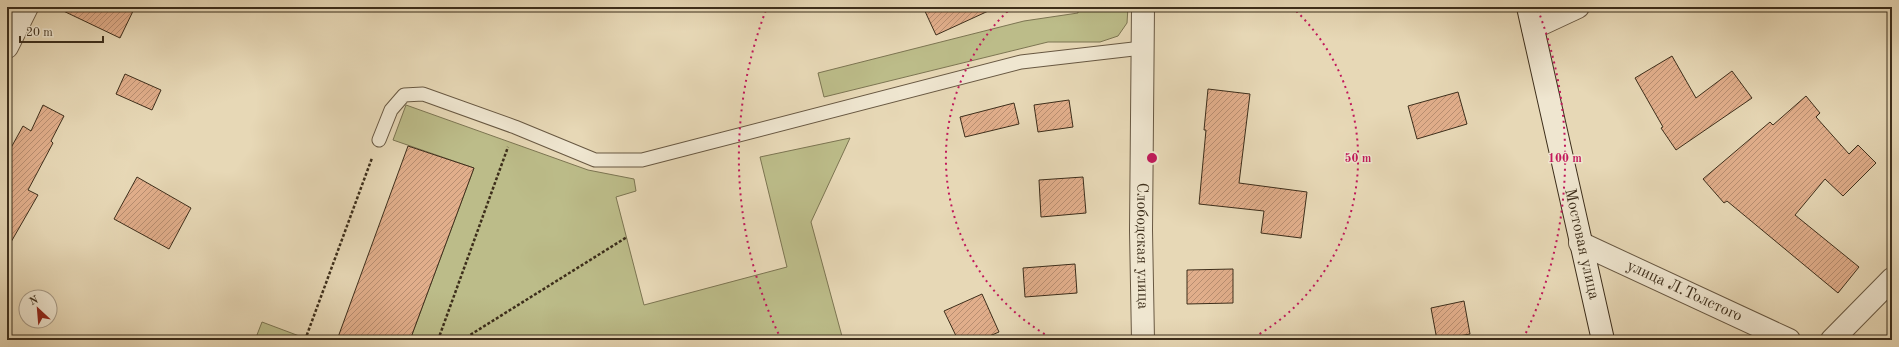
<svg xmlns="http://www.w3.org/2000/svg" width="1899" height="347" viewBox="0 0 1899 347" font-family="'Old Standard TT',serif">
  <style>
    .grass { fill: #bcbc89; stroke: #7c7552 }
    .building { fill: url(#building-hatch); stroke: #3d2e1b }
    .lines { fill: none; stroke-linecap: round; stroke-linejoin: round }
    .service-casing { stroke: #685842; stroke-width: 15 }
    .minor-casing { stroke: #685842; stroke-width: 24 }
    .tertiary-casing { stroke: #685842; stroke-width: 24 }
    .secondary-casing { stroke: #3d2e1b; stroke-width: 24 }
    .path { stroke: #3d2e1b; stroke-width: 2.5; stroke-dasharray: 3 2; stroke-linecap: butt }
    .service { stroke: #efe6d0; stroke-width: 13 }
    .minor { stroke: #efe6d0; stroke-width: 22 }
    .tertiary { stroke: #efe6d0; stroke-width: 22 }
    .secondary { stroke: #efe6d0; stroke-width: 22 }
    .ring { fill: none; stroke: #c2185b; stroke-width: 2; stroke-dasharray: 2 4 }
    .labels { text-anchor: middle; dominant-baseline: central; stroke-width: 3; stroke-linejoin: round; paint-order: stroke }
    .street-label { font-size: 16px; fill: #3d2e1b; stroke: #efe6d0 }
    .centre { fill: #c2185b; stroke: #efe6d0; stroke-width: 2 }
    .ring-label { font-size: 12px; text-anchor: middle; font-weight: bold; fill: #c2185b; stroke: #efe6d0; stroke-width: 3; stroke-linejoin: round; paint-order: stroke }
  </style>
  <defs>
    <pattern id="building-hatch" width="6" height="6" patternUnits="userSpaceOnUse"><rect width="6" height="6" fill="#e1ae8b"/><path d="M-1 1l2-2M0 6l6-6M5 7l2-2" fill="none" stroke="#b88e71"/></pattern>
  </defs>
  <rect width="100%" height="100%" fill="#e7d8b6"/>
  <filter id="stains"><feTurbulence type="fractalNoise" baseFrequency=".005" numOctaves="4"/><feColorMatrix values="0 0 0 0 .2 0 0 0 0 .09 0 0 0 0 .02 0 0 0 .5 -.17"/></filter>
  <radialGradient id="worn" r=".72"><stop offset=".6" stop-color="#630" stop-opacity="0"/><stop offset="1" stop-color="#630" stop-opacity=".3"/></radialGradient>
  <!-- grass -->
  <path class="grass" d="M1078,7H1128L1127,23L1118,36L1100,42H1048L824,97L818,73L1024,21L1078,13Z
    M406,105L588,170L634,179L636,191L616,197L644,305L787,267L760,157L850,138L811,222L843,340H410L474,168L393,140Z
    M262,322L310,340H255Z"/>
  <!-- building -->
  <path class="building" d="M55,7H135L120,38Z
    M923,7H997L936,35Z
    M1672,56L1696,98L1732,71L1752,98L1676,150L1661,128L1663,127L1635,78Z
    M125,74L161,90L152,110L116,94Z
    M1208,89L1250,94L1239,183L1307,192L1301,238L1261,233L1264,211L1199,204L1206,130H1204Z
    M1458,92L1467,124L1417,139L1408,106Z
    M1806,96L1820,113L1816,117L1849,154L1858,145L1876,163L1843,196L1825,179L1795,215L1859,267L1838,293L1727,201L1724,203L1703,179L1770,122L1773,125Z
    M1069,100L1073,127L1038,132L1034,105Z
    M1014,103L1019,124L965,137L960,117Z
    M43,105L64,116L51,141L53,143L28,190L38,195L7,249V155L23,126L31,131Z
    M408,146L474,168L410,340H337Z
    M137,177L191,208L169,249L114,219Z
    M1083,177L1086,213L1041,217L1039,180Z
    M1075,264L1077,293L1025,297L1023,268Z
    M1233,269V303L1187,304V270Z
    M982,294L999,332L980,340H958L944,311Z
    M1464,301L1470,334L1437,340L1431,308Z"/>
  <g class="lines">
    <defs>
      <path id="service" d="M379,140L391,110L404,95L423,94L515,127L595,160H642L1021,62L1142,48"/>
      <path id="minor" d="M1533,28L1578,7
        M7,47L27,7
        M1832,340L1892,279"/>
      <g id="tertiary">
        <path id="s1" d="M1143,7L1141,230L1143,340"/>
        <path id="s2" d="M1580,243L1789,340"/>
      </g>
      <g id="secondary">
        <path id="s3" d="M1528,7L1603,340"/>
      </g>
    </defs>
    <!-- service casing -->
    <use href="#service" class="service-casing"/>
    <!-- minor casing -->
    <use href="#minor" class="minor-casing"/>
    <!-- tertiary casing -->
    <use href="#tertiary" class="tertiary-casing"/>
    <!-- secondary casing -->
    <use href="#secondary" class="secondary-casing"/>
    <!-- path -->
    <path class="path" d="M305,340L372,158
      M438,340L508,147
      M462,340L627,237"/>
    <!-- service -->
    <use href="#service" class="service"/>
    <!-- minor -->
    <use href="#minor" class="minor"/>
    <!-- tertiary -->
    <use href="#tertiary" class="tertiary"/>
    <!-- secondary -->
    <use href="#secondary" class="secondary"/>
  </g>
  <!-- distance rings -->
  <g class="ring">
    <path d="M1055 340A206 206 0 0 1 1012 7M1292 7A206 206 0 0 1 1249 340"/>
    <path d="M781 339A413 413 0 0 1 766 10M1538 10A413 413 0 0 1 1523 339"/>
  </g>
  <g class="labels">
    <!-- street labels -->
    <g class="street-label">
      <text stroke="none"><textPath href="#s3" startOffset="243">Мостовая улица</textPath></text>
      <text stroke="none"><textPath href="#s1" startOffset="239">Слободская улица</textPath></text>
      <text stroke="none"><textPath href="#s2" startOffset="115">улица Л.Толстого</textPath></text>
    </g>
  </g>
  <circle cx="1152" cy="158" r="6" class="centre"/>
  <g class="ring-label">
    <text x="1358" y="162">50 m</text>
    <text x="1565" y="162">100 m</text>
  </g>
  <!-- margin -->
  <rect width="1899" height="347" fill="none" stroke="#e7d8b6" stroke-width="24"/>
  <rect x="8" y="8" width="1883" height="331" fill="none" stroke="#3d2e1b" stroke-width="2"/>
  <rect x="12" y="12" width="1875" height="323" fill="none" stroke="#3d2e1b"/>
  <!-- north arrow -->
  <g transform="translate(38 309) rotate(334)"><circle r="19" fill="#efe6d0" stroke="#a89c88"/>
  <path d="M0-3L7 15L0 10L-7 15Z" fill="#8f2418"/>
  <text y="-6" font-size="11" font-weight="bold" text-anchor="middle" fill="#3d2e1b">N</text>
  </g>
  <!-- scale -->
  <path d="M20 36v6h83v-6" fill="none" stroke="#3d2e1b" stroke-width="2"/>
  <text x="26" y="36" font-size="12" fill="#3d2e1b" stroke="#efe6d0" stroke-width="3" paint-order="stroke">20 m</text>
  <rect width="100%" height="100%" filter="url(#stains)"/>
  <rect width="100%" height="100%" fill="url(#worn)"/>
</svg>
